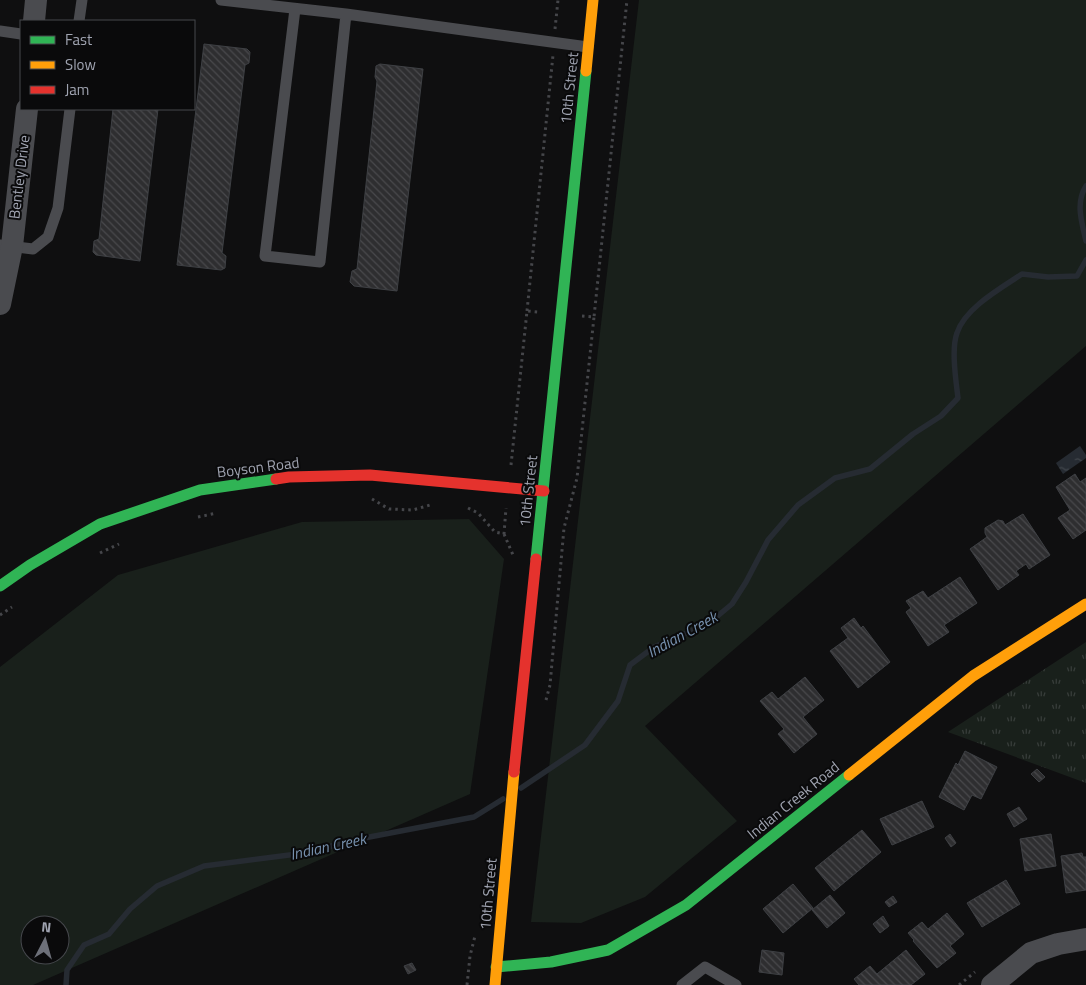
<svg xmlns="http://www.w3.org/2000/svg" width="1086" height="985" viewBox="0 0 1086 985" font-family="'Titillium Web',sans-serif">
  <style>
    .grass { fill: url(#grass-tufts) }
    .park { fill: #19201b; fill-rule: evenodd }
    .water { fill: url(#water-ripples) }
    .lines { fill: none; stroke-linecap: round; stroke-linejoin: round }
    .stream { stroke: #262b32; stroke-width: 5.5 }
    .building { fill: url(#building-back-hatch); stroke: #3e4044 }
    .path { stroke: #45464a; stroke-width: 3; stroke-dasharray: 2.5 4; stroke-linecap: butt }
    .lane { stroke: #4a4b4f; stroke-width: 11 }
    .street { stroke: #4a4b4f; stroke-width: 22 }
    .fast { stroke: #30b455; stroke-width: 11 }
    .slow { stroke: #ff9f0a; stroke-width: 11 }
    .jam { stroke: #e5322d; stroke-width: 11 }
    .labels { text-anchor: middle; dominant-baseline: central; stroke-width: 4; stroke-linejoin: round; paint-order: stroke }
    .street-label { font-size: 15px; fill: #a0a4b1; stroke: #0a0a0b }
    .water-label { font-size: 16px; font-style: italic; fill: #7690ad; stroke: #0a0a0b }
  </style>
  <defs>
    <pattern id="grass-tufts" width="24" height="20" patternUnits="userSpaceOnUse" patternTransform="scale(1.25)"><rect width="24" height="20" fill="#19201b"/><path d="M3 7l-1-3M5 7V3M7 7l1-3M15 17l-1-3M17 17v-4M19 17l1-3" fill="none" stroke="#373d3a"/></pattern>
    <pattern id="water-ripples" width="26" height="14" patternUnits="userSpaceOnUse" patternTransform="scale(1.25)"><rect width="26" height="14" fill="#262b32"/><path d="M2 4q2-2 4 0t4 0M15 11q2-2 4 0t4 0" fill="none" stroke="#42474d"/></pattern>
    <pattern id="building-back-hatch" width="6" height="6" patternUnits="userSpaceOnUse" patternTransform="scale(1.25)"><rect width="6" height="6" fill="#2e2e30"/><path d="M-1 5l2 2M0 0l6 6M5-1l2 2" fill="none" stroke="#49494c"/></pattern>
  </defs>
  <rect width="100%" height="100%" fill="#0f0f10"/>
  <!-- grass -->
  <path class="grass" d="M1086,642V783L948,732Z"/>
  <!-- park -->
  <path class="park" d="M639,0H1086V346L645,726L737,821L645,897L581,923L531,922Z
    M469,519L504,559L470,794L33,985H0V667L118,575L302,522ZM30,925H60V955H30Z"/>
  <!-- water -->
  <path class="water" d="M1080,446L1086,455V458L1063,474L1056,463Z"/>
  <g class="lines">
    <!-- stream -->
    <path class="stream" d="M1086,186C1075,203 1082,223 1086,241
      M521,788L585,745L618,701L630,665L654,647L689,632L714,619L732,604L746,582L768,540L798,505L835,478L870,469L913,434L941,416L958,398C956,381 951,349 957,333C965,308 1001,288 1022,274L1048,277L1077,276L1086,260
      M66,985L67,970L84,945L109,934L130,909L157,886L204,866L305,853L359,839L474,817L503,799"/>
  </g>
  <!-- building -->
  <path class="building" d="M204,44L247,49L250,52L249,63L245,65L222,253L226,256L225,268L221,270L177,265Z
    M380,64L423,69L397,291L354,286L350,282L352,271L357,269L377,81L375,77L376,66Z
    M113,109H158L140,261L96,255L93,252L94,241L99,239Z
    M1075,474L1080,482L1086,478V530L1073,539L1058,518L1070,510L1056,487Z
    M1023,514L1050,555L1029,569L1026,564L1016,571L1019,575L998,590L970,549L987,537L985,533V528L998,520L1003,521L1005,525Z
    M960,577L977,603L944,625L949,632L928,646L906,612L911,608L906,601L923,591L928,598Z
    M854,618L861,628L863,626L890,662L858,688L830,651L848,638L841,628Z
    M805,677L824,700L803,717L817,734L794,753L778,734L784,729L760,701L772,692L778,699Z
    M965,751L997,767L981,799L972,795L964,810L939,797L956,763L958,765Z
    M1037,769L1045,777L1039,782L1031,774Z
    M922,801L934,827L892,845L880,819Z
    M1019,807L1027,819L1014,827L1007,814Z
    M862,830L881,852L834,891L815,868Z
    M950,834L956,843L951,847L945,838Z
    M1051,834L1056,866L1025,871L1020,839Z
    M1082,853L1083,857H1086V890L1066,893L1061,856Z
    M1006,880L1020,904L982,927L967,903Z
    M793,884L813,908L783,933L763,909Z
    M830,895L845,913L827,928L812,910Z
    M893,896L897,902L889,907L885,902Z
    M947,913L964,934L950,946L956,953L937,968L913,941L914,940L908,933L922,922L928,929Z
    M883,916L889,926L880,933L873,924Z
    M762,950L784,953L782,975L759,972Z
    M906,950L925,974L911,985H859L854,979L870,966L877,974Z
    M412,963L416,970L408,974L404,966Z"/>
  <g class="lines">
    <!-- path -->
    <path class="path" d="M555,29L558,0
      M527,311L553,55
      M582,316L594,317L627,0
      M511,465L527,311L538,312
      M372,499L389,509L413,510L430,505
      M468,508L478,513L495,532L504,534L506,508
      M198,517L217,513
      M504,534L513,555
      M100,553L119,544
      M0,615L12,607
      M546,700L550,685L564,528L577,478L594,317
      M467,985L470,956L475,936
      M959,985L975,972"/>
    <!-- lane -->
    <path class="lane" d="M221,0L346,14L588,47
      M295,9L265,256L320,262L346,14
      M79,21L82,0
      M0,31L21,34
      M0,245L33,249L48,237L58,208L70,109
      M682,985L705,967L736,985"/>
    <!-- street -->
    <path class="street" d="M34,21L36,0
      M0,304L12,246L27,109
      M992,985L1031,953L1058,944L1086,939"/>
    <!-- fast -->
    <path class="fast" d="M536,559L586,71
      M0,586L30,565L100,524L200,490L276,479
      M496,967L551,962L608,950L686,905L849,775"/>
    <!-- slow -->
    <path class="slow" d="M586,71L593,0
      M849,775L973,676L1086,604
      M495,985L514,772"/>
    <!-- jam -->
    <path class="jam" d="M276,479L289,477L370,475L544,491
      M514,772L536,559"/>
  </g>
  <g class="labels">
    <!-- street labels -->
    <g class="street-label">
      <text transform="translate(569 88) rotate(-84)">10th Street</text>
      <text transform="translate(19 177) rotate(-83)">Bentley Drive</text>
      <text transform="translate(258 467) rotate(-7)">Boyson Road</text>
      <text transform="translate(528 491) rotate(-84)">10th Street</text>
      <text transform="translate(793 800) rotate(-39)">Indian Creek Road</text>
      <text transform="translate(488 894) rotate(-85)">10th Street</text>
    </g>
    <!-- water labels -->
    <g class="water-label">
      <text transform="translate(682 634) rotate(-29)">Indian Creek</text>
      <text transform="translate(328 846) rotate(-12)">Indian Creek</text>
    </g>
  </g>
  <!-- legend -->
  <rect x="20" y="20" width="175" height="90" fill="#0a0a0b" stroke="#46484d"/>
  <rect x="30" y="36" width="25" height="8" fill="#30b455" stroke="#46484d"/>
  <text x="65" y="45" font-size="15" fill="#a0a4b1">Fast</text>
  <rect x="30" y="61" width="25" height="8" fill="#ff9f0a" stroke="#46484d"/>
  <text x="65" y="70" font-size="15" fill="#a0a4b1">Slow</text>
  <rect x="30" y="86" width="25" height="8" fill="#e5322d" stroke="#46484d"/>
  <text x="65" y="95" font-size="15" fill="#a0a4b1">Jam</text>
  <!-- north arrow -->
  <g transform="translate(45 940) rotate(6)"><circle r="24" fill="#0a0a0b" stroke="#46484d"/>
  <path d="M0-4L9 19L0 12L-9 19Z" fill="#6d7079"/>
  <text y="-8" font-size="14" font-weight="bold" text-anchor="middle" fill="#a0a4b1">N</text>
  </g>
</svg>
